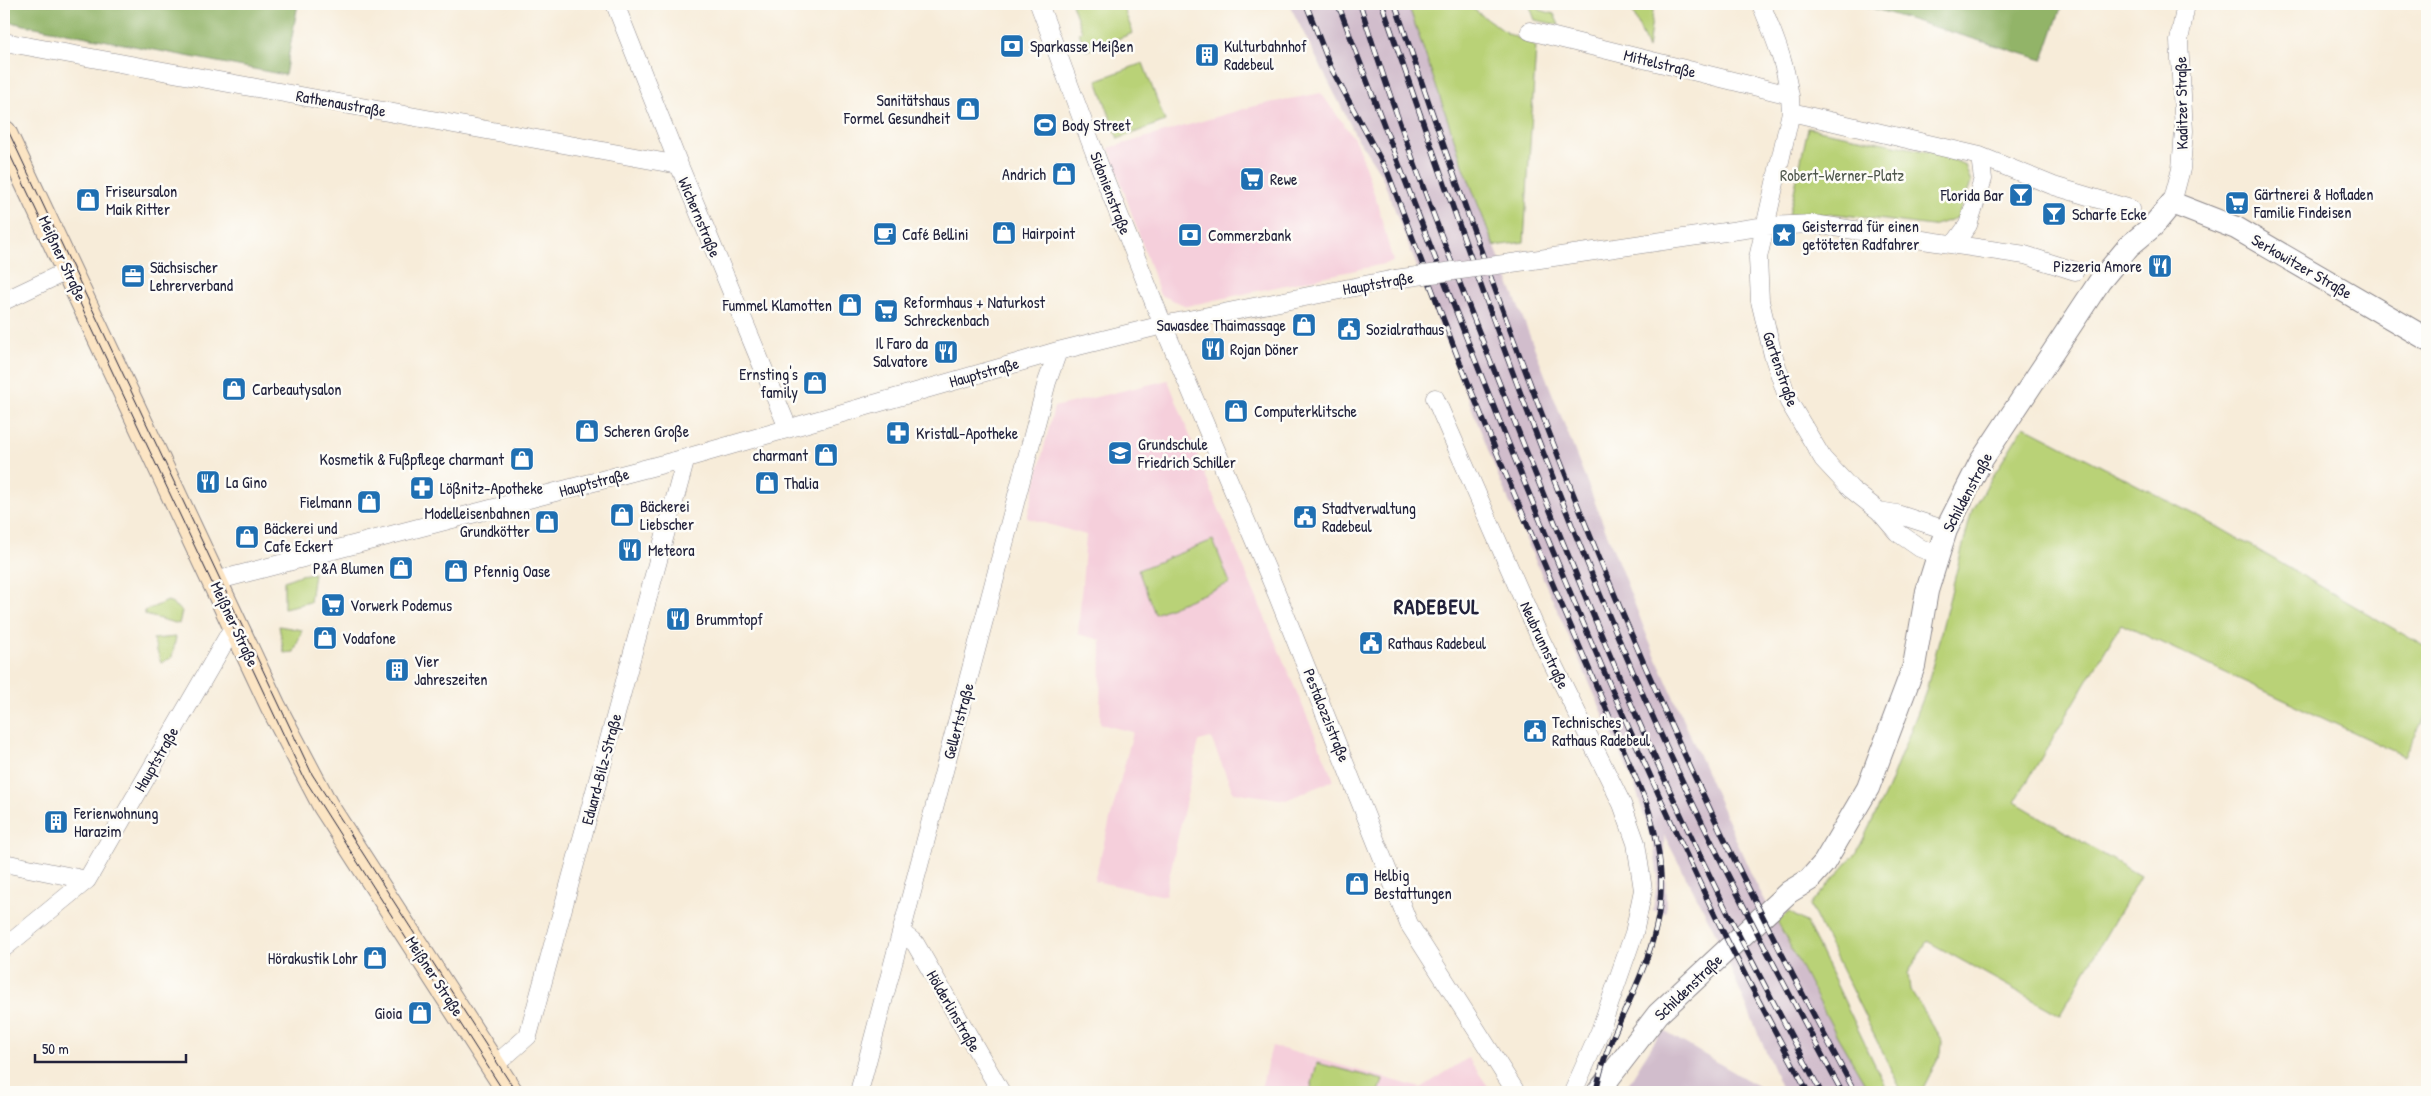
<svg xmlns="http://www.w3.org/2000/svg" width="2431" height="1096" viewBox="0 0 2431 1096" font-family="'Patrick Hand',sans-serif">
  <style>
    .built { fill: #f5cfdb }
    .industrial { fill: #d1bdcc }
    .green { fill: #b9d277; stroke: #6e7a59 }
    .forest { fill: #92b468; stroke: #5a6b52 }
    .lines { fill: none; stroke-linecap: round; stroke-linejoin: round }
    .minor-casing { stroke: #8c878a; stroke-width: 19 }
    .tertiary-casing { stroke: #8c878a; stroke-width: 24 }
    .secondary-casing { stroke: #8c878a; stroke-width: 27 }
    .minor { stroke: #fff; stroke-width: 18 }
    .tertiary { stroke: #fff; stroke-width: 22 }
    .secondary { stroke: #fce5c4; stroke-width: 25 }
    .tram { stroke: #22223b; stroke-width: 1 }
    .rail-casing { stroke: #22223b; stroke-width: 5.5 }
    .rail { stroke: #fdfcf7; stroke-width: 4; stroke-dasharray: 11; stroke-linecap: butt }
    .minor-bridge-casing { stroke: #8c878a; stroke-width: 19; stroke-linecap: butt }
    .minor-bridge { stroke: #fff; stroke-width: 18 }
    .labels { text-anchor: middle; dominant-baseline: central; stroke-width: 5; stroke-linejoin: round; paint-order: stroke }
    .poi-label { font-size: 16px; fill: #22223b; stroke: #fdfcf7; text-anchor: start }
    .street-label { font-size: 16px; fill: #22223b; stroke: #fdfcf7 }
    .park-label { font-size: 16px; fill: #4f574d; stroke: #fdfcf7 }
    .district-label { font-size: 21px; font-weight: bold; letter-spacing: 1px; fill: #22223b; stroke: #fdfcf7 }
  </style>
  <rect width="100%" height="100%" fill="#fdfcf7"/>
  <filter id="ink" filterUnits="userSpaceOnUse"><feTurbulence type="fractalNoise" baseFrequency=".02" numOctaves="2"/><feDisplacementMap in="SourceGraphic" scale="10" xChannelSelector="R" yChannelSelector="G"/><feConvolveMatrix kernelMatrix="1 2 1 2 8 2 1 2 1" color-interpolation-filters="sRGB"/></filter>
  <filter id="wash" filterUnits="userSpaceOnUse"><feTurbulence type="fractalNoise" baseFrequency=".0096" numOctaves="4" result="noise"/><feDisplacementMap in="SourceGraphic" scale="20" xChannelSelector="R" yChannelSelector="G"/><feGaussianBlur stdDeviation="1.12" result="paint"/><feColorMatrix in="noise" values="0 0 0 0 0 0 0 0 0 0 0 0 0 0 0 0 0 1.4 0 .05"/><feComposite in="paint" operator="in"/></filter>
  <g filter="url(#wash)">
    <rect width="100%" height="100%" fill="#f7ecd9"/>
    <!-- built -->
    <path class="built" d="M1321,93L1358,144L1378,206L1393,262L1187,306L1160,295L1109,148L1254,106Z
      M1168,380L1215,500L1334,780L1286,800L1233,792L1211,738L1199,741L1165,896L1094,881L1133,732L1100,724L1101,640L1078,634L1086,535L1027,518L1054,407Z
      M1272,1046L1421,1088L1468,1058L1492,1092H1260Z"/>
    <!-- industrial -->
    <path class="industrial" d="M1289,4H1409L1463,165L1649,641L1752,876L1837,1036L1870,1092H1783L1714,930L1664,835L1666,913L1653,910L1658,877L1654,848L1635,786L1501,483L1381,174L1356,136Z
      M1662,1030L1768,1092H1627L1628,1084Z"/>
    <!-- green -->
    <path class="green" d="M1072,4H1122L1133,33L1086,51L1079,33L1082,32Z
      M1408,4H1466L1507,33L1536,47L1524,242L1494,246L1463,165Z
      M1529,4H1537L1540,10L1554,14L1559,25L1535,20Z
      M1638,4H1654L1648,49L1631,7Z
      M1143,63L1165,121L1118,139L1097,80Z
      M1808,128L1940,154L1965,165L1971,183L1957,218L1932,226L1837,214L1789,215Z
      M2024,426L2220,528L2427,648V713L2404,756L2121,624L2015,802L2140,876L2060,1015L1927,941L1908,973L1910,990L1942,1041L1941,1053L1921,1092H1902L1810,905L1857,852L1888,788L1926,691L1972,510Z
      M1213,540L1230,583L1155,614L1138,570Z
      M314,573L310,602L284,608V581L300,575Z
      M168,601L182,611L179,624L145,615L144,611Z
      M279,626L302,630L294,652L284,653Z
      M176,637L172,657L161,663L153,639Z
      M1789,912L1807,923L1888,1092H1870L1837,1036L1777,921Z
      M1317,1063L1383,1080L1379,1092H1310Z"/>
    <!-- forest -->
    <path class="forest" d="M4,4H298L285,75L4,21Z
      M1859,4H2049L2061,8L2043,60Z"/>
  </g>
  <g filter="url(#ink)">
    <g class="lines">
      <defs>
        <path id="minor" d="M615,4L679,165L788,428
          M1039,4L1100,167L1163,325L1277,594L1409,924L1516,1092
          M1761,4C1775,38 1790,74 1791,112L1758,258L1760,301L1773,355L1789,402L1823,459L1851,489L1879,511L1897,532L1920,548L1938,555
          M1530,31L1790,95
          M4,42L679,165
          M1791,112L1980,156L2054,186L2131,209
          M2172,203L2181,169L2184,131L2179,41L2186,4
          M1955,243L1968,225L1983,179L1980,156
          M1526,261L1766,226L1813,224L2025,255L2075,271
          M4,301L69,270
          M1435,398L1540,638L1622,804L1636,843L1643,890L1634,933L1600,1031L1573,1092
          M1879,511L1897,514L1946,530
          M215,581L686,458L1058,351L1163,325L1395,279
          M4,863L87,880
          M902,933L915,943L1001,1092
          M4,948L87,880L235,624
          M494,1066L528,1036L686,458
          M859,1092L1047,382L1058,351"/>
        <path id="tertiary" d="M1598,1092L1658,1014L1789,892L1809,880L1824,863L1868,788L1914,666L1927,591L1946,530L1981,461L2100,281L2129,246L2153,226L2172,203L2236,228L2427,339"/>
        <path id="secondary" d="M4,133L273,706L325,805L510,1092"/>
      </defs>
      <!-- minor casing -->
      <use href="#minor" class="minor-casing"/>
      <!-- tertiary casing -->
      <use href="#tertiary" class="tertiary-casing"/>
      <!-- secondary casing -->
      <use href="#secondary" class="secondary-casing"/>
      <!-- minor -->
      <use href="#minor" class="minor"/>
      <!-- tertiary -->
      <use href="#tertiary" class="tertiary"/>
      <!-- secondary -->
      <use href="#secondary" class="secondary"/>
      <!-- tram -->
      <path class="tram" d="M4,122L312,774L516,1092
        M4,142L304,778L504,1092"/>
      <defs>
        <path id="rail" d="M1306,4L1331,68L1388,173L1460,363L1501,463L1646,802C1673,881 1662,930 1628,1004C1614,1033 1602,1059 1596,1092
          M1338,4C1453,309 1571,613 1711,907C1741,970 1775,1031 1808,1092
          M1360,4C1402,138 1454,270 1506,400C1572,568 1641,735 1720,897C1752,963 1787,1028 1821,1092
          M1382,4C1466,248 1551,491 1657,726C1713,851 1777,972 1842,1092
          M1395,4C1477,246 1564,487 1669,720C1725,847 1789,970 1855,1092"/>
      </defs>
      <!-- rail casing -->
      <use href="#rail" class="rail-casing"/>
      <!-- rail -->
      <use href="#rail" class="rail"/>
      <defs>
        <path id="minor-bridge" d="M1395,279L1526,261"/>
      </defs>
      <!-- minor-bridge casing -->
      <use href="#minor-bridge" class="minor-bridge-casing"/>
      <!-- minor-bridge -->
      <use href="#minor-bridge" class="minor-bridge"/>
    </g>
  </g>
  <!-- icons -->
  <defs>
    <symbol id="bank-square" viewBox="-11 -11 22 22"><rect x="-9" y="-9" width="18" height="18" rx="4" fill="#1f6fb2" stroke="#fdfcf7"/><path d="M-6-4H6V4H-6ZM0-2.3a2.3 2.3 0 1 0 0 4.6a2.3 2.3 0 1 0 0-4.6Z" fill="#fff"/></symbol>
    <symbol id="building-square" viewBox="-11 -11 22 22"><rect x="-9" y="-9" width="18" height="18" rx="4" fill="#1f6fb2" stroke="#fdfcf7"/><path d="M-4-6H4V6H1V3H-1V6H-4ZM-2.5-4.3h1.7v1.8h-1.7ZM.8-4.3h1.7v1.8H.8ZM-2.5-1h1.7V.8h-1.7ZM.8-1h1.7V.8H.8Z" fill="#fff"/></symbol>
    <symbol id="shop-square" viewBox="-11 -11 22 22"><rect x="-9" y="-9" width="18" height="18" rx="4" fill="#1f6fb2" stroke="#fdfcf7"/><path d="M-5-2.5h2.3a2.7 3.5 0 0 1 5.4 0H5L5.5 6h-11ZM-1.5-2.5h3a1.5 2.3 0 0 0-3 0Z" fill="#fff"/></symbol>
    <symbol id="stadium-square" viewBox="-11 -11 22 22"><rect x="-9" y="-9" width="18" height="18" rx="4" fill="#1f6fb2" stroke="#fdfcf7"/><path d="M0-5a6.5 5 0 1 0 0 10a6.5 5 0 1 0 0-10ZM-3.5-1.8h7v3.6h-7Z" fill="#fff"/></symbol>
    <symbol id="supermarket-square" viewBox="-11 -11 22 22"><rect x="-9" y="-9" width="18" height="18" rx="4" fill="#1f6fb2" stroke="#fdfcf7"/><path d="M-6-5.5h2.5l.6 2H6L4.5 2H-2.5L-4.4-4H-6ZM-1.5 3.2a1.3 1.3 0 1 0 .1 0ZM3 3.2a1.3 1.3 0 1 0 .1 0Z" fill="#fff"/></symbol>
    <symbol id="bar-square" viewBox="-11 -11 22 22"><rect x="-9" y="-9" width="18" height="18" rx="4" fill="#1f6fb2" stroke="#fdfcf7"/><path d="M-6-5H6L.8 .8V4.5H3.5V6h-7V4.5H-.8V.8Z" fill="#fff"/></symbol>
    <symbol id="cafe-square" viewBox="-11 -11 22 22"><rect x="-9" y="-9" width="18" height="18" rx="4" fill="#1f6fb2" stroke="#fdfcf7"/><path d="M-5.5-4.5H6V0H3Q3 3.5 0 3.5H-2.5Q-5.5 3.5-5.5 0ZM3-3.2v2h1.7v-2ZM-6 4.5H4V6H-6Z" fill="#fff"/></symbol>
    <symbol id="sight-square" viewBox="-11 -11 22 22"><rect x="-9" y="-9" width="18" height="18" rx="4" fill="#1f6fb2" stroke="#fdfcf7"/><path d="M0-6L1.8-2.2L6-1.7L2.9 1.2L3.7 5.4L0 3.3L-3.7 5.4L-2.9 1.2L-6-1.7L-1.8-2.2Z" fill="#fff"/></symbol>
    <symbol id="restaurant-square" viewBox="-11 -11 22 22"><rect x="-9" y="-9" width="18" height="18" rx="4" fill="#1f6fb2" stroke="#fdfcf7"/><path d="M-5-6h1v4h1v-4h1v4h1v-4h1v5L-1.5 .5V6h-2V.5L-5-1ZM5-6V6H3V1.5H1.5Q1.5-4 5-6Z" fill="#fff"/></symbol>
    <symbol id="office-square" viewBox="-11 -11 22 22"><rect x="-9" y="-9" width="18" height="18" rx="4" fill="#1f6fb2" stroke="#fdfcf7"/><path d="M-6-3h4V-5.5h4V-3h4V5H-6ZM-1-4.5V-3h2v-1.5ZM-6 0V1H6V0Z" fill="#fff"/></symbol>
    <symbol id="civic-square" viewBox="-11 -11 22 22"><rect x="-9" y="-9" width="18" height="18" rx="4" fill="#1f6fb2" stroke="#fdfcf7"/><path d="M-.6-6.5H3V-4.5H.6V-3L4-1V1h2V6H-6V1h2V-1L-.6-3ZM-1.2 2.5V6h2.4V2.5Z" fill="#fff"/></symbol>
    <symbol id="pharmacy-square" viewBox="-11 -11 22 22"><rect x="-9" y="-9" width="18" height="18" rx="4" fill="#1f6fb2" stroke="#fdfcf7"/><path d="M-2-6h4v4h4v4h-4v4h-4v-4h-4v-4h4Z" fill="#fff"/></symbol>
    <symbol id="school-square" viewBox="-11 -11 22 22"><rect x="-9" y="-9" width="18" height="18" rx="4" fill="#1f6fb2" stroke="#fdfcf7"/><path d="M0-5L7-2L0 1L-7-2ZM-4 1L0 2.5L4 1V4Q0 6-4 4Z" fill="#fff"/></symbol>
  </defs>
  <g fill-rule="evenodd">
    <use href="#bank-square" x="998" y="32" width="28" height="28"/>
    <use href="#building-square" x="1193" y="41" width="28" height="28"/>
    <use href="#shop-square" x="954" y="95" width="28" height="28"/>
    <use href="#stadium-square" x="1031" y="111" width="28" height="28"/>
    <use href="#shop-square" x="1050" y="160" width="28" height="28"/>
    <use href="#supermarket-square" x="1238" y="165" width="28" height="28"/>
    <use href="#bar-square" x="2007" y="181" width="28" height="28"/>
    <use href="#shop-square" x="74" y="186" width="28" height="28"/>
    <use href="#supermarket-square" x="2223" y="189" width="28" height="28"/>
    <use href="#bar-square" x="2040" y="200" width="28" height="28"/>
    <use href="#shop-square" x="990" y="219" width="28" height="28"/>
    <use href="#cafe-square" x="871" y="220" width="28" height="28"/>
    <use href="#bank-square" x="1176" y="221" width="28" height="28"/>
    <use href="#sight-square" x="1770" y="221" width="28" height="28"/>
    <use href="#restaurant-square" x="2146" y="252" width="28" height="28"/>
    <use href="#office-square" x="119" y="262" width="28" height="28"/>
    <use href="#shop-square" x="836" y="291" width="28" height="28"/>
    <use href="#supermarket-square" x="872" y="297" width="28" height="28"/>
    <use href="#shop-square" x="1290" y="311" width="28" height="28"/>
    <use href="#civic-square" x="1335" y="315" width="28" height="28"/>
    <use href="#restaurant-square" x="1199" y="335" width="28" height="28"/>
    <use href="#restaurant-square" x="932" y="338" width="28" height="28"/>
    <use href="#shop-square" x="801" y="369" width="28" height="28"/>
    <use href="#shop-square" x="220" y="375" width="28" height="28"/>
    <use href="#shop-square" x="1222" y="397" width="28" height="28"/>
    <use href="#shop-square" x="573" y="417" width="28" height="28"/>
    <use href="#pharmacy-square" x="884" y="419" width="28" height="28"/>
    <use href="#school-square" x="1106" y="439" width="28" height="28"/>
    <use href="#shop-square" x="812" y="441" width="28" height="28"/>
    <use href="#shop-square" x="508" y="445" width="28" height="28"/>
    <use href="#restaurant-square" x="194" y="468" width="28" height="28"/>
    <use href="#shop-square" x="753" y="469" width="28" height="28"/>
    <use href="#pharmacy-square" x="408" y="474" width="28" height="28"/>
    <use href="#shop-square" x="355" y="488" width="28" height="28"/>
    <use href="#shop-square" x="608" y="501" width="28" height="28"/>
    <use href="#civic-square" x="1291" y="503" width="28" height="28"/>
    <use href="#shop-square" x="533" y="508" width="28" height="28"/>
    <use href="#shop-square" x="233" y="523" width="28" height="28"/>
    <use href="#restaurant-square" x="616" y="536" width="28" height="28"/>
    <use href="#shop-square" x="387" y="554" width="28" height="28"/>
    <use href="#shop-square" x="442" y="557" width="28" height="28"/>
    <use href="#supermarket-square" x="319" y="591" width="28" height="28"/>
    <use href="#restaurant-square" x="664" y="605" width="28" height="28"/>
    <use href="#shop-square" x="311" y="624" width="28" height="28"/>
    <use href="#civic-square" x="1357" y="629" width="28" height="28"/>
    <use href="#building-square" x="383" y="656" width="28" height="28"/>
    <use href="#civic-square" x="1521" y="717" width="28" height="28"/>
    <use href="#building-square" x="42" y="808" width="28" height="28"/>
    <use href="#shop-square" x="1343" y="870" width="28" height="28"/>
    <use href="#shop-square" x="361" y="944" width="28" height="28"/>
    <use href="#shop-square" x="406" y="999" width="28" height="28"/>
  </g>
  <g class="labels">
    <!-- poi labels -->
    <g class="poi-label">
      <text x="1030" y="46">Sparkasse Meißen</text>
      <text x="1224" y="46">Kulturbahnhof<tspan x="1224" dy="18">Radebeul</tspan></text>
      <text x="950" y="100" text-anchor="end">Sanitätshaus<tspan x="950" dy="18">Formel Gesundheit</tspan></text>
      <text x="1062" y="125">Body Street</text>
      <text x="1046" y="174" text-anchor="end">Andrich</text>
      <text x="1270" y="179">Rewe</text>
      <text x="106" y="191">Friseursalon<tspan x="106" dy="18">Maik Ritter</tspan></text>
      <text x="2254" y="194">Gärtnerei &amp; Hofladen<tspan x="2254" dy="18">Familie Findeisen</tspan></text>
      <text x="2004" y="195" text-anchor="end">Florida Bar</text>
      <text x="2072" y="214">Scharfe Ecke</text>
      <text x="1802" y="226">Geisterrad für einen<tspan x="1802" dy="18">getöteten Radfahrer</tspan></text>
      <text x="1022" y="233">Hairpoint</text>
      <text x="902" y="234">Café Bellini</text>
      <text x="1208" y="235">Commerzbank</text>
      <text x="2142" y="266" text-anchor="end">Pizzeria Amore</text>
      <text x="150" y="267">Sächsischer<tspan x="150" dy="18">Lehrerverband</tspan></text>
      <text x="904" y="302">Reformhaus + Naturkost<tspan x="904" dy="18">Schreckenbach</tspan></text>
      <text x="832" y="305" text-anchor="end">Fummel Klamotten</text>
      <text x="1286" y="325" text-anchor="end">Sawasdee Thaimassage</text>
      <text x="1366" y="329">Sozialrathaus</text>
      <text x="928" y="343" text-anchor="end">Il Faro da<tspan x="928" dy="18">Salvatore</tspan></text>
      <text x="1230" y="349">Rojan Döner</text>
      <text x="798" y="374" text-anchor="end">Ernsting's<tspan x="798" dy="18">family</tspan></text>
      <text x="252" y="389">Carbeautysalon</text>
      <text x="1254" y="411">Computerklitsche</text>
      <text x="604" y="431">Scheren Große</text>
      <text x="916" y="433">Kristall-Apotheke</text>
      <text x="1138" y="444">Grundschule<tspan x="1138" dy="18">Friedrich Schiller</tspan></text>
      <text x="808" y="455" text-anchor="end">charmant</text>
      <text x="504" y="459" text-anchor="end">Kosmetik &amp; Fußpflege charmant</text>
      <text x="226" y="482">La Gino</text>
      <text x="784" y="483">Thalia</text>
      <text x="440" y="488">Lößnitz-Apotheke</text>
      <text x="352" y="502" text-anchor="end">Fielmann</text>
      <text x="640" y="506">Bäckerei<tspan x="640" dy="18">Liebscher</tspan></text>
      <text x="1322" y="508">Stadtverwaltung<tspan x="1322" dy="18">Radebeul</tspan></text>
      <text x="530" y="513" text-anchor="end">Modelleisenbahnen<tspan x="530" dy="18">Grundkötter</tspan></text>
      <text x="264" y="528">Bäckerei und<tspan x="264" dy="18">Cafe Eckert</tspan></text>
      <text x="648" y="550">Meteora</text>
      <text x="384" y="568" text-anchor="end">P&amp;A Blumen</text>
      <text x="474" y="571">Pfennig Oase</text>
      <text x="350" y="605">Vorwerk Podemus</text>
      <text x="696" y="619">Brummtopf</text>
      <text x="342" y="638">Vodafone</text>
      <text x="1388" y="643">Rathaus Radebeul</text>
      <text x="414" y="661">Vier<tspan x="414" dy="18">Jahreszeiten</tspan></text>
      <text x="1552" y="722">Technisches<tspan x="1552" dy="18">Rathaus Radebeul</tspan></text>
      <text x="74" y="813">Ferienwohnung<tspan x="74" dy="18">Harazim</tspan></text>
      <text x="1374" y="875">Helbig<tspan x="1374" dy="18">Bestattungen</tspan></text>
      <text x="358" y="958" text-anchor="end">Hörakustik Lohr</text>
      <text x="402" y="1013" text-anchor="end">Gioia</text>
    </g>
    <!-- street labels -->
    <g class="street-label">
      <text transform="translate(1660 63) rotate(14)">Mittelstraße</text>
      <text transform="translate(341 103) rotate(10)">Rathenaustraße</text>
      <text transform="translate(2181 103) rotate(-91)">Kaditzer Straße</text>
      <text transform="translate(1111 193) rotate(69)">Sidonienstraße</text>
      <text transform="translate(700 217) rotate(67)">Wichernstraße</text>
      <text transform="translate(63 258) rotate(65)">Meißner Straße</text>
      <text transform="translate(2302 266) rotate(30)">Serkowitzer Straße</text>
      <text transform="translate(1378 283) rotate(-10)">Hauptstraße</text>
      <text transform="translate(1781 369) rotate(71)">Gartenstraße</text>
      <text transform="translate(984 372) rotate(-16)">Hauptstraße</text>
      <text transform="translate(594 482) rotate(-15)">Hauptstraße</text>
      <text transform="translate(1967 492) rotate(-62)">Schildenstraße</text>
      <text transform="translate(235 624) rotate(65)">Meißner Straße</text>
      <text transform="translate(1545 645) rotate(65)">Neubrunnstraße</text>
      <text transform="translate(1327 715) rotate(68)">Pestalozzistraße</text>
      <text transform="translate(958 721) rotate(-75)">Gellertstraße</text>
      <text transform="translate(156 759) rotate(-60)">Hauptstraße</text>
      <text transform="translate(601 769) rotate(-75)">Eduard-Bilz-Straße</text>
      <text transform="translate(435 976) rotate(57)">Meißner Straße</text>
      <text transform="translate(1688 987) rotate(-44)">Schildenstraße</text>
      <text transform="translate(954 1011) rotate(60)">Hölderlinstraße</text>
    </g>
    <!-- park labels -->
    <g class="park-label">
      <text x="1842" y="175">Robert-Werner-Platz</text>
    </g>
    <!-- district labels -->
    <g class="district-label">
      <text x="1437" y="606">RADEBEUL</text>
    </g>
  </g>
  <!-- margin -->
  <rect width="2431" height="1096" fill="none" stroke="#fdfcf7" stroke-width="20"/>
  <!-- scale -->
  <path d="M35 1054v8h151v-8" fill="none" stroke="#22223b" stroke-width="2.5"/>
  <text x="42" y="1054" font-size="15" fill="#22223b" stroke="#fdfcf7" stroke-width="4" paint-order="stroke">50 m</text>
</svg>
